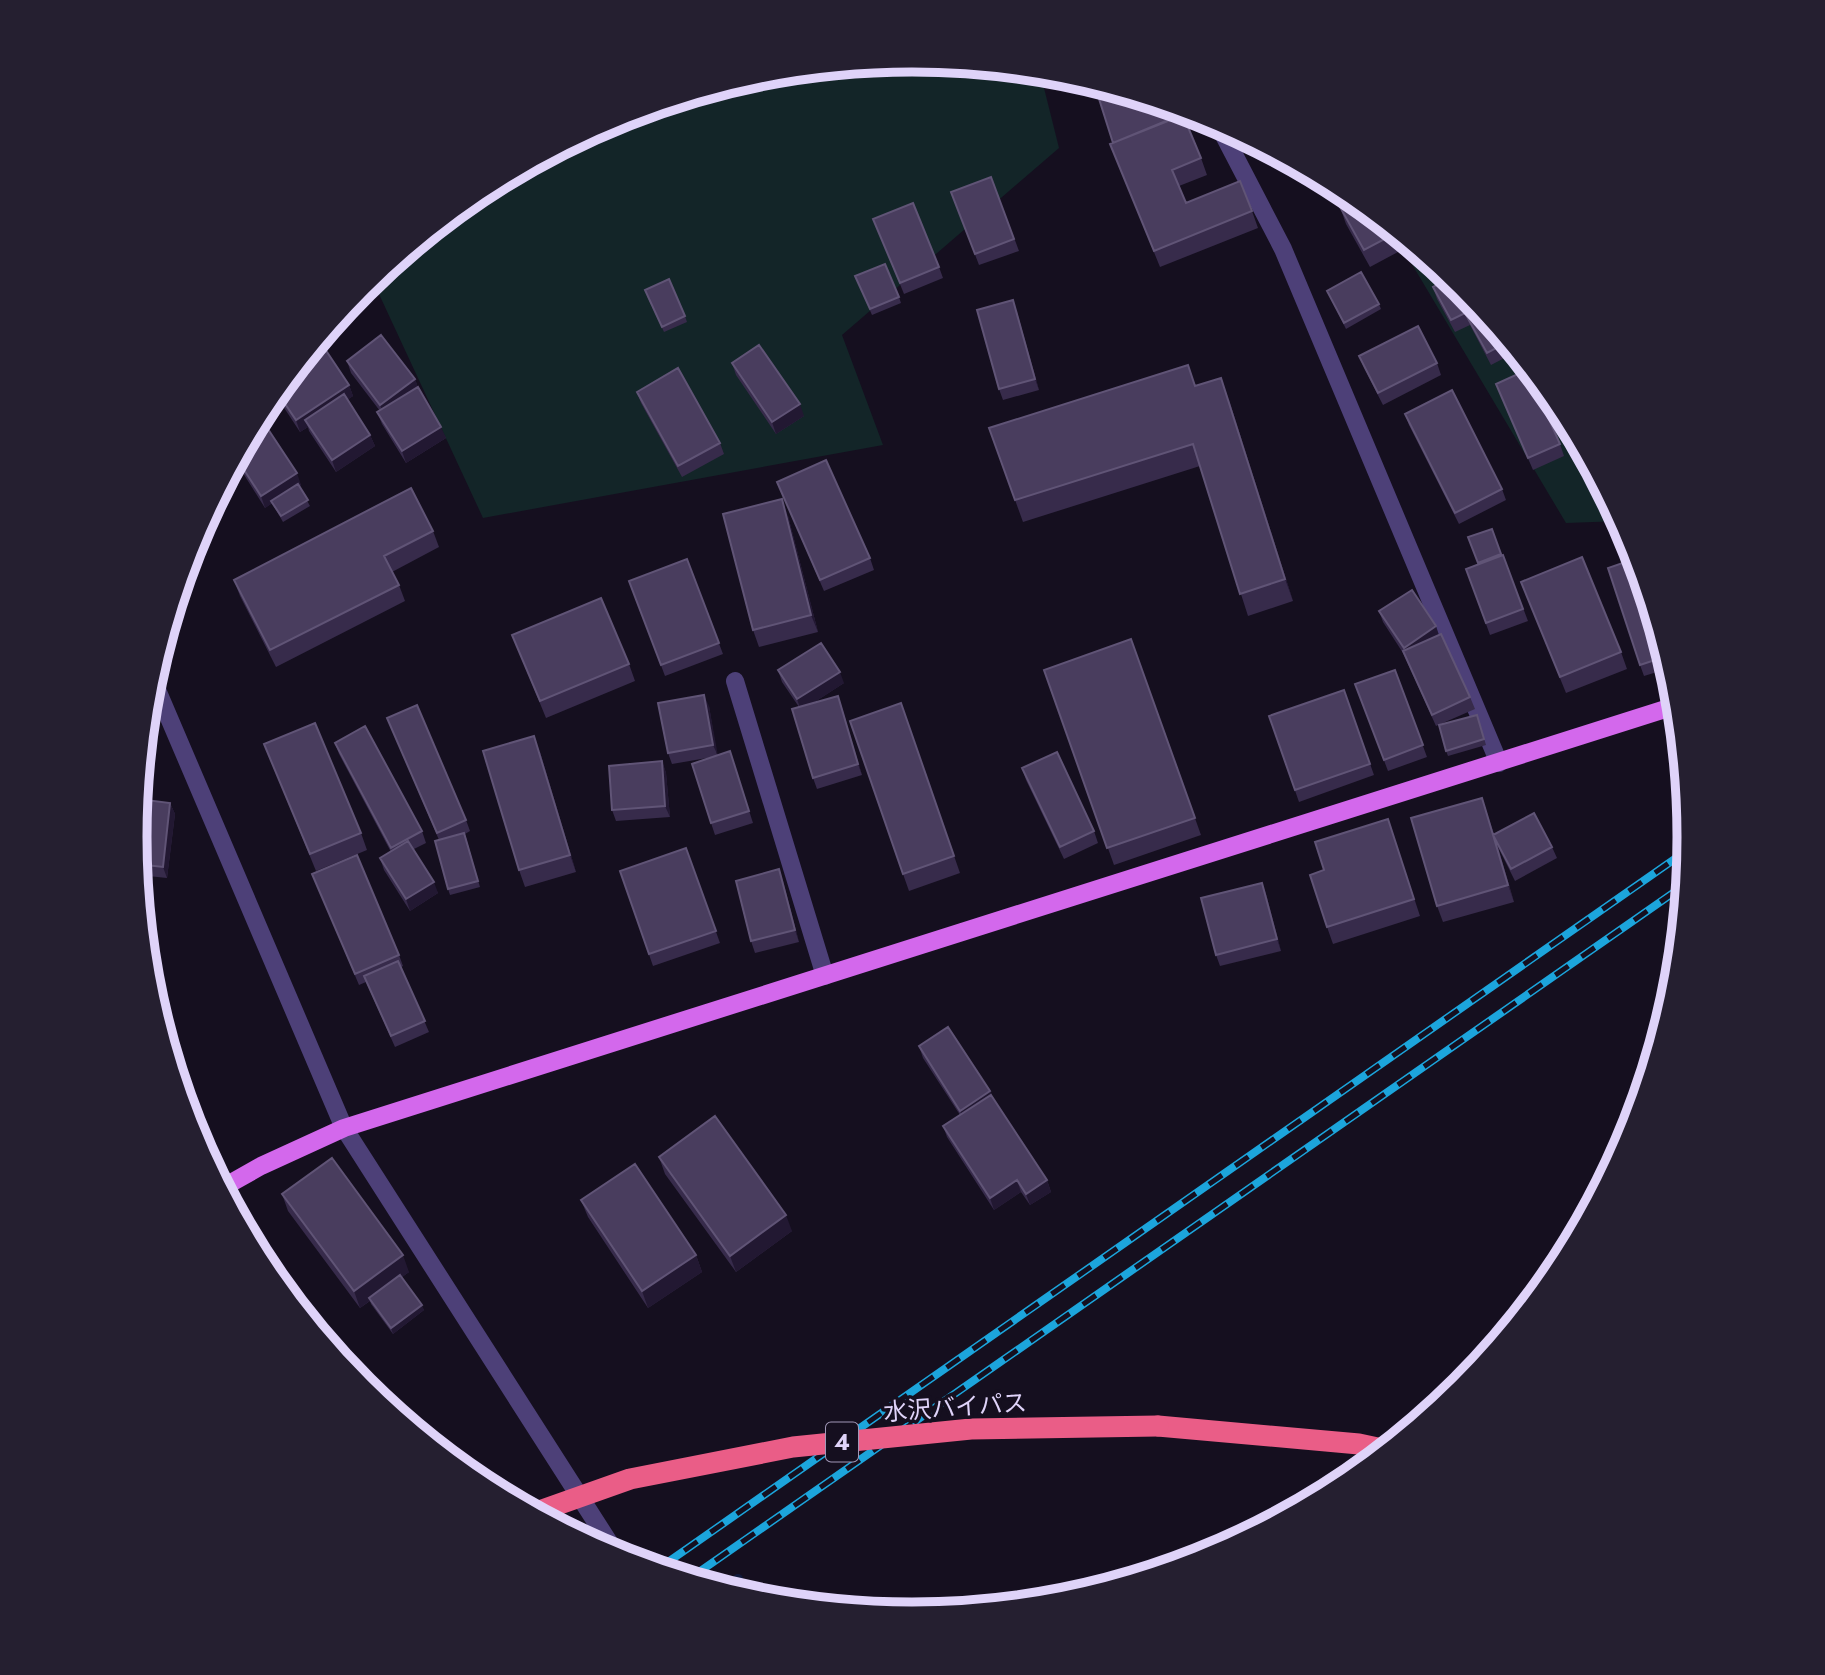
<svg xmlns="http://www.w3.org/2000/svg" width="1825" height="1675" viewBox="0 0 1825 1675" font-family="Jost,'Noto Sans JP',sans-serif">
  <style>
    .green { fill: #132528 }
    .lines { fill: none; stroke-linecap: round; stroke-linejoin: round }
    .stream { stroke: #111a3c; stroke-width: 10 }
    .minor { stroke: #4d4078; stroke-width: 18 }
    .major { stroke: #d368ec; stroke-width: 18 }
    .highway { stroke: #ea5d87; stroke-width: 21 }
    .rail-casing { stroke: #1ca5dc; stroke-width: 8 }
    .rail { stroke: #150f1f; stroke-width: 5; stroke-dasharray: 16; stroke-linecap: butt }
    .highway-bridge { stroke: #ea5d87; stroke-width: 21 }
    .wall { fill: #372b4b }
    .shaded-wall { fill: #221832 }
    .building { fill: #493d5e; stroke: #605476; stroke-width: 2 }
    .labels { text-anchor: middle; dominant-baseline: central; stroke-width: 7; stroke-linejoin: round; paint-order: stroke }
    .shield { fill: #150f1f; stroke: #a298b8; stroke-width: 2 }
    .shield-label { font-size: 23px; font-weight: bold; fill: #dfd3f9 }
    .street-label { font-size: 24px; fill: #dfd3f9; stroke: #150f1f }
    .rim { fill: none; stroke: #dfd3f9; stroke-width: 9 }
  </style>
  <rect width="100%" height="100%" fill="#150f1f"/>
  <!-- green -->
  <path class="green" d="M913,60L1040,72L1059,148L842,335L883,445L483,518L372,279L481,190L615,119L761,74Z
    M1391,229L1463,288L1560,406L1621,521L1566,523Z"/>
  <g class="lines">
    <!-- stream -->
    <path class="stream" d="M738,1594V1579"/>
    <!-- minor -->
    <path class="minor" d="M1217,122L1283,249L1499,763
      M152,678L344,1128L619,1558
      M735,681L825,976"/>
    <!-- major -->
    <path class="major" d="M222,1188L261,1166L344,1128L1678,705"/>
    <!-- highway -->
    <path class="highway" d="M1158,1426L1359,1444L1387,1450"/>
    <defs>
      <path id="rail" d="M658,1569L1689,849
        M689,1579L1686,884"/>
    </defs>
    <!-- rail casing -->
    <use href="#rail" class="rail-casing"/>
    <!-- rail -->
    <use href="#rail" class="rail"/>
    <!-- highway-bridge -->
    <path class="highway-bridge" d="M534,1513L630,1479L793,1447L971,1429L1158,1426"/>
  </g>
  <!-- wall -->
  <path class="wall" d="M1178,116L1201,158L1207,175L1179,186L1186,203L1252,211L1258,228L1160,267L1110,144Z
    M991,177L1019,251L979,265L951,192Z
    M1355,199L1411,245L1370,267L1346,224L1340,207Z
    M878,230L939,267L943,278L904,294Z
    M855,276L899,297L901,303L872,315Z
    M1433,287L1463,288L1516,352L1491,365L1470,325L1455,332L1437,299Z
    M1327,291L1379,304L1381,309L1346,329Z
    M647,296L685,316L687,322L664,332Z
    M1017,312L1039,390L1003,400L999,389Z
    M319,340L349,385L353,396L347,400L370,435L375,446L336,472L309,431L308,427L300,432L275,394Z
    M1359,356L1437,363L1441,375L1383,405L1364,368Z
    M347,361L415,379L418,388L446,438L406,463L382,424L377,412L380,411L351,373Z
    M732,363L804,416L776,434L736,375Z
    M1496,384L1560,444L1564,456L1533,470Z
    M1195,386L1229,400L1293,601L1248,616L1200,466L1023,522L989,428Z
    M637,392L720,443L724,454L682,477L641,403Z
    M1405,414L1502,489L1506,500L1459,524L1409,425Z
    M259,419L301,485L299,486L310,506L283,522L272,503L265,508L236,462Z
    M777,482L870,558L874,570L824,591Z
    M788,516L818,632L759,647L753,630Z
    M1492,529L1501,556L1503,555L1528,621L1490,635L1466,569L1478,564L1468,537Z
    M433,531L439,547L392,572L399,585L405,601L276,667L240,596L234,580Z
    M1637,558L1670,668L1644,676L1640,665Z
    M687,559L723,654L665,676L629,581Z
    M1521,582L1621,652L1627,669L1566,693Z
    M1379,611L1439,635L1470,697L1475,709L1436,726L1403,653L1383,622Z
    M512,635L629,664L635,681L546,718Z
    M1131,639L1201,835L1114,865L1044,670Z
    M778,670L844,683L813,703L838,696L862,775L817,789L813,778L799,707L782,682Z
    M1395,670L1427,757L1388,771L1355,684Z
    M1344,690L1374,775L1299,802L1269,716Z
    M901,703L960,873L909,891L903,874Z
    M709,706L717,755L730,751L753,823L715,835L711,823L713,757L672,764L668,753Z
    M1477,715L1486,745L1448,756L1446,751Z
    M387,718L466,820L470,831L465,834L480,887L450,895L448,889L439,840Z
    M335,743L422,831L426,843L414,849L438,893L410,911L384,870L380,858L391,852L339,754Z
    M264,744L361,833L367,850L316,871Z
    M540,752L576,872L525,887L519,870Z
    M662,761L666,773L670,817L616,821L612,810Z
    M1022,768L1094,831L1098,843L1064,859L1026,780Z
    M1482,798L1494,834L1552,847L1557,858L1515,881L1498,847L1514,902L1443,922L1437,906Z
    M170,803L175,814L167,878L138,875L135,837Z
    M1388,819L1420,916L1333,944L1327,927L1324,870Z
    M686,848L720,943L653,966L620,871Z
    M779,869L783,881L799,942L755,953L751,941Z
    M312,874L399,955L403,966L401,967L429,1032L395,1047L366,982L359,985Z
    M1262,883L1266,894L1281,951L1220,966L1216,955Z
    M919,1046L990,1091L992,1096L1047,1180L1051,1192L1030,1205L1021,1192L994,1210L947,1137L943,1126L960,1115L923,1058Z
    M659,1157L792,1231L736,1272L665,1174Z
    M282,1194L409,1272L402,1277L424,1310L393,1334L371,1304L370,1301L360,1308L288,1211Z
    M581,1200L696,1255L702,1272L648,1308L588,1217Z"/>
  <!-- shaded-wall -->
  <path class="shaded-wall" d="M1013,300L1017,312L1039,390L1035,379Z
    M1221,378L1229,400L1293,601L1285,579Z
    M415,379L419,390L385,417L380,405Z
    M349,385L353,396L309,426L305,420L308,427L300,432L296,420Z
    M800,404L804,416L776,434L772,422Z
    M441,427L446,438L406,463L402,451Z
    M370,435L375,446L336,472L332,460Z
    M297,473L301,485L265,508L261,496Z
    M782,499L788,516L818,632L811,615Z
    M1436,626L1440,638L1408,659L1404,648Z
    M840,672L844,683L801,711L797,699Z
    M704,695L709,706L718,756L713,745Z
    M838,696L842,707L862,775L858,764Z
    M534,736L540,752L576,872L570,855Z
    M662,761L666,773L670,817L665,806Z
    M1482,798L1488,815L1495,839L1493,835L1514,902L1508,885Z
    M170,803L175,814L167,878L163,867Z
    M779,869L783,881L799,942L795,930Z
    M434,882L438,893L410,911L406,899Z
    M1262,883L1266,894L1281,951L1277,939Z
    M990,1091L994,1103L965,1122L960,1111Z
    M1017,1180L1021,1192L994,1210L990,1198Z
    M1047,1180L1051,1192L1030,1205L1026,1194Z
    M786,1215L792,1231L736,1272L730,1256Z
    M403,1255L409,1272L360,1308L354,1291Z
    M696,1255L702,1272L648,1308L642,1291Z
    M422,1305L424,1310L393,1334L391,1328Z"/>
  <!-- building -->
  <path class="building" d="M1094,83L1175,108L1178,116L1113,143Z
    M1183,115L1201,158L1172,170L1186,203L1240,181L1252,211L1154,251L1110,144Z
    M991,177L1014,239L975,254L951,192Z
    M1355,199L1396,233L1364,250L1340,207Z
    M913,203L939,267L900,283L873,219Z
    M885,264L899,297L870,309L855,276Z
    M1361,272L1379,304L1344,323L1327,291Z
    M1451,278L1463,288L1508,342L1487,353L1465,313L1451,320L1433,287Z
    M669,279L685,316L662,327L645,290Z
    M1013,300L1035,379L999,389L977,310Z
    M1418,326L1437,363L1378,393L1359,356Z
    M381,335L415,379L380,405L347,361Z
    M319,340L349,385L296,420L277,392Z
    M759,345L800,404L772,422L732,363Z
    M1188,365L1195,386L1221,378L1285,579L1240,594L1193,444L1015,500L989,428Z
    M678,368L720,443L678,466L637,392Z
    M1527,370L1560,444L1528,458L1496,384Z
    M418,387L441,427L402,451L377,412Z
    M1452,390L1502,489L1455,513L1405,414Z
    M344,394L370,435L332,460L305,420Z
    M260,417L297,473L261,496L237,459L259,419Z
    M826,460L870,558L820,580L777,482Z
    M298,484L308,500L281,516L271,501Z
    M411,488L433,531L384,556L399,585L270,650L234,580Z
    M782,499L811,615L753,630L723,514Z
    M1492,529L1501,554L1478,563L1468,537Z
    M1503,555L1523,609L1486,623L1466,569Z
    M1582,557L1621,652L1560,677L1521,582Z
    M1637,558L1667,656L1640,665L1608,568Z
    M687,559L719,643L661,665L629,581Z
    M1412,590L1436,626L1404,648L1379,611Z
    M601,598L629,664L540,701L512,635Z
    M1441,634L1470,697L1432,715L1403,651Z
    M1131,639L1195,818L1107,848L1044,670Z
    M821,643L840,672L797,699L778,670Z
    M1395,670L1423,745L1384,760L1355,684Z
    M1344,690L1370,764L1295,790L1269,716Z
    M704,695L713,745L668,753L658,703Z
    M838,696L858,764L813,778L792,709Z
    M901,703L954,856L903,874L850,721Z
    M417,705L466,820L437,833L387,718Z
    M1477,715L1484,739L1446,751L1439,725Z
    M315,723L361,833L310,854L264,744Z
    M365,726L422,831L391,848L335,743Z
    M534,736L570,855L519,870L483,751Z
    M730,751L749,811L711,823L692,764Z
    M1057,752L1094,831L1060,847L1022,768Z
    M662,761L665,806L612,810L609,766Z
    M1482,798L1508,885L1437,906L1411,818Z
    M138,799L170,803L163,867L137,864L135,837Z
    M1534,813L1552,847L1511,869L1493,835Z
    M1388,819L1414,899L1327,927L1310,875L1324,870L1315,842Z
    M464,833L478,881L448,889L435,841Z
    M408,841L434,882L406,899L380,858Z
    M686,848L716,931L649,954L620,871Z
    M357,855L399,955L355,974L312,874Z
    M779,869L795,930L751,941L736,881Z
    M1262,883L1277,939L1216,955L1201,898Z
    M398,961L425,1021L391,1036L364,976Z
    M948,1027L990,1091L960,1111L919,1046Z
    M991,1095L1047,1180L1026,1194L1017,1180L990,1198L943,1126Z
    M715,1116L786,1215L730,1256L659,1157Z
    M332,1158L403,1255L354,1291L282,1194Z
    M635,1164L696,1255L642,1291L581,1200Z
    M400,1275L422,1305L391,1328L369,1298Z"/>
  <g class="labels">
    <!-- shield labels -->
    <rect class="shield" x="826" y="1422.5" width="32" height="39" rx="5"/>
    <g class="shield-label">
      <text x="842" y="1442">4</text>
    </g>
    <!-- street labels -->
    <g class="street-label">
      <text transform="translate(955 1407) rotate(-4)">水沢バイパス</text>
    </g>
  </g>
  <!-- crop -->
  <path d="M0 0H1825V1675H0ZM147 837a765 765 0 1 1 1530 0a765 765 0 1 1-1530 0Z" fill="#251f30" fill-rule="evenodd"/>
  <path class="rim" d="M147 837a765 765 0 1 1 1530 0a765 765 0 1 1-1530 0Z"/>
</svg>
